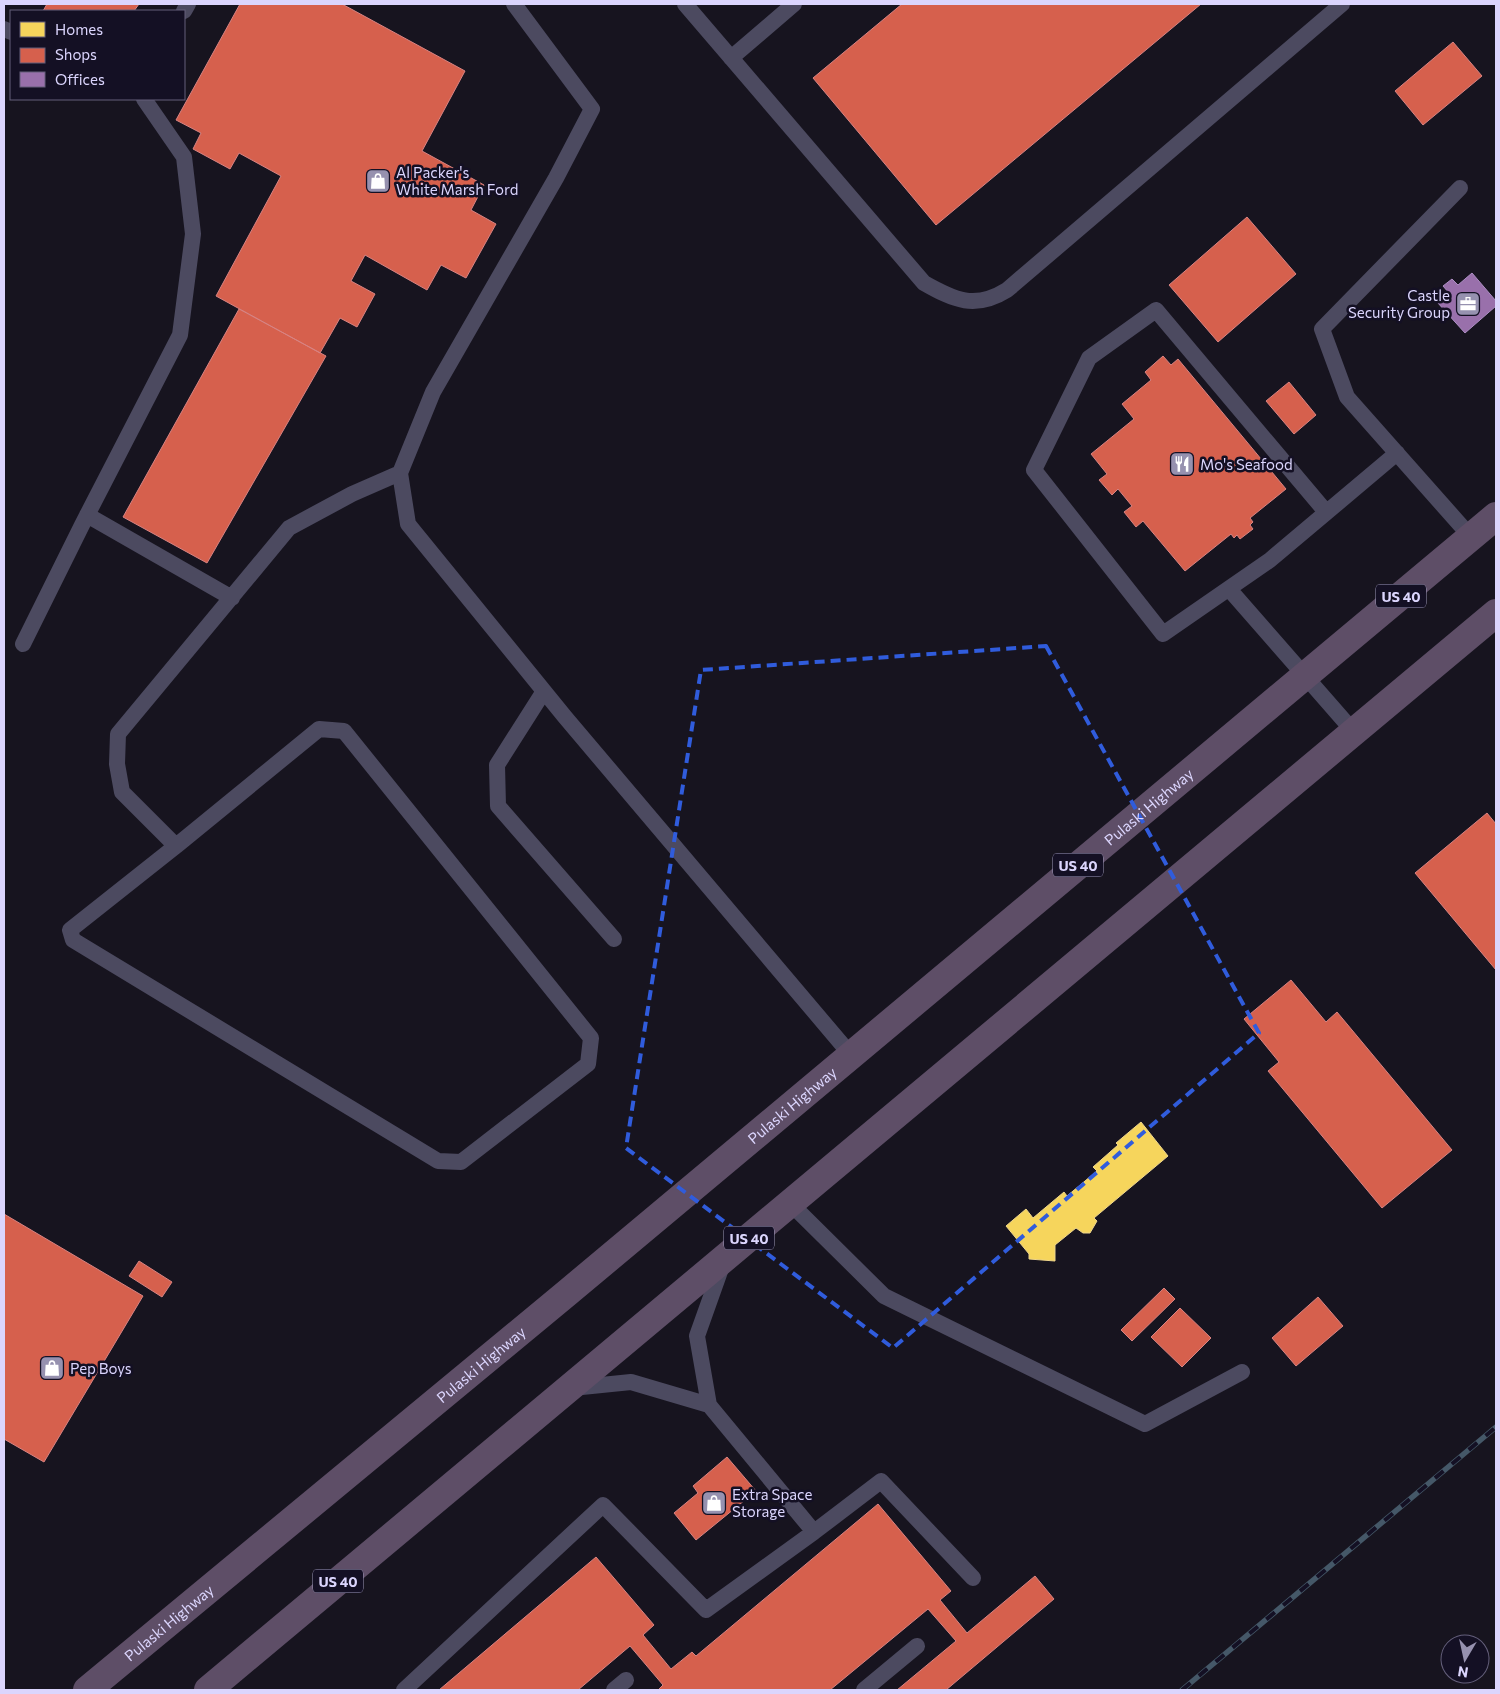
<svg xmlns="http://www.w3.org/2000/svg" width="1500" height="1694" viewBox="0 0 1500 1694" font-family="Commissioner,sans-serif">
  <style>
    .homes { fill: #f6d55c; stroke: #eed58c }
    .shops { fill: #d6604d; stroke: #d88382 }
    .offices { fill: #9970ab; stroke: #ad8ec4 }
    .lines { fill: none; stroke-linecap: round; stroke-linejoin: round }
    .service { stroke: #4c4a60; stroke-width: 16 }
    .trunk { stroke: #5e4e67; stroke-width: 28 }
    .rail-casing { stroke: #455868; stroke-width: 5.5 }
    .rail { stroke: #141024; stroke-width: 4; stroke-dasharray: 11; stroke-linecap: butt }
    .marked { fill: none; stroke: #305cdc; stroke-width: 4; stroke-dasharray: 10 6; stroke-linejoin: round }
    .labels { text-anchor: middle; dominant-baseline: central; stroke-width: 5; stroke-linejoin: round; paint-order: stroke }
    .shield { fill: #141024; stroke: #9f9abc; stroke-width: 1 }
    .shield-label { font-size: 14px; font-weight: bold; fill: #dbd5fd }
    .poi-label { font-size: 15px; fill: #dbd5fd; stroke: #141024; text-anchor: start }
    .street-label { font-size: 15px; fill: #dbd5fd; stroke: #141024 }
  </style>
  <rect width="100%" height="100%" fill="#17141f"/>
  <!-- homes -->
  <path class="homes" d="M1141,1122L1168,1156L1094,1218L1097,1221L1090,1233H1083L1076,1228L1055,1245V1261L1029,1259V1254L1006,1226L1026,1209L1033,1218L1064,1192L1067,1196L1097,1171L1093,1167L1118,1145L1116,1143Z"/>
  <!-- shops -->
  <path class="shops" d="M47,4H139L134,11H43Z
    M240,4H342L465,71L422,151L484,185L471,210L496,224L466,278L441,265L427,290L365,255L351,281L375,294L357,327L340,318L320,353L216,296L281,176L239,153L230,169L193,149L201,133L176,120Z
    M902,4H1201L936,225L813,78Z
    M1453,42L1482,76L1423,125L1395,91Z
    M1247,217L1296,274L1218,342L1169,285Z
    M239,309L326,356L207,563L123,517Z
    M1163,356L1171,365L1178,359L1286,489L1250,518L1253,522L1250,525L1253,529L1240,539L1237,535L1234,538L1231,534L1185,571L1143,521L1136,527L1124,512L1132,506L1118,489L1112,495L1099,480L1107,474L1091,454L1134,419L1122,404L1151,380L1145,372Z
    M1289,382L1316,415L1294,434L1266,401Z
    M1487,813L1496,824V970L1415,873Z
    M1291,980L1326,1022L1337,1012L1452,1150L1382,1208L1268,1071L1279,1062L1244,1019Z
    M4,1214L143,1296L44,1462L4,1439Z
    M139,1261L172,1282L162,1297L129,1276Z
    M1164,1288L1175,1299L1132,1341L1121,1330Z
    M1318,1297L1343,1326L1296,1366L1272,1338Z
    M1180,1308L1211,1338L1182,1367L1151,1337Z
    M727,1457L756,1491L696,1540L674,1513L698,1493L693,1486Z
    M878,1504L951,1591L940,1600L967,1633L1035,1576L1054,1599L946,1690H897L956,1641L928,1609L830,1690H658L663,1685L630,1646L578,1690H439L596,1557L654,1625L643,1635L671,1669L692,1652L696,1656Z"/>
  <!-- offices -->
  <path class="offices" d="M1472,273L1496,301V306L1465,333L1437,302L1449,293L1443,286L1452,279L1458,285Z"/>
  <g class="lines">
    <!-- service -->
    <path class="service" d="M514,4L592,109L556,178L433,392L400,473L408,524L565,717L851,1055
      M685,4L924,283C954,300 975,310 1007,290L1342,4
      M184,11L188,4
      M4,29L11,32
      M731,58L794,4
      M1460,188L1322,329L1347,397L1471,537
      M1326,512L1156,310L1089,358L1034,470L1163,634L1270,560L1397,453
      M87,515L232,598
      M1229,589L1354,732
      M23,644L82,525L180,335L193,234L184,157L144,99
      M544,691L497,765L498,806L614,939
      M176,846L70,930L73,940L438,1161L461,1162L588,1064L591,1038L344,731L319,729L176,846L122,792L117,764L118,734L289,528L352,494L400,473
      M790,1203L884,1296L1145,1424L1242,1372
      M723,1263L697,1336L709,1405L814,1532L881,1481L973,1578
      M572,1388L631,1382L709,1405
      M404,1690L603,1505L706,1610L814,1532
      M614,1690L626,1680
      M864,1690L917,1646"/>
    <!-- trunk -->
    <g class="trunk">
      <path id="s1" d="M87,1690L567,1293L1496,516"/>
      <path d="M208,1690L1496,613"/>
    </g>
    <defs>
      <path id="rail" d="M1182,1690L1496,1427"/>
    </defs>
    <!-- rail casing -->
    <use href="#rail" class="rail-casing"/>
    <!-- rail -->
    <use href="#rail" class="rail"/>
  </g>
  <!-- marked area -->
  <path class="marked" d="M1046,646L1259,1033L893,1348L626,1148L701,670Z"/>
  <!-- icons -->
  <defs>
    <symbol id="shop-square" viewBox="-11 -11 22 22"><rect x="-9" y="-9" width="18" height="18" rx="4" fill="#9691af" stroke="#141024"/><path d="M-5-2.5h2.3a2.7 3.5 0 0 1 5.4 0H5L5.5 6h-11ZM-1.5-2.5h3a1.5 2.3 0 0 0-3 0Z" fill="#fff"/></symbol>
    <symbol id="office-square" viewBox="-11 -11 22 22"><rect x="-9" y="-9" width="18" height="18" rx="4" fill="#9691af" stroke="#141024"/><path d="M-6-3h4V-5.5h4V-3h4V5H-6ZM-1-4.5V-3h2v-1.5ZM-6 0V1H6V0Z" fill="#fff"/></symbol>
    <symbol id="restaurant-square" viewBox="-11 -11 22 22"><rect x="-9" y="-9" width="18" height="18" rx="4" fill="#9691af" stroke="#141024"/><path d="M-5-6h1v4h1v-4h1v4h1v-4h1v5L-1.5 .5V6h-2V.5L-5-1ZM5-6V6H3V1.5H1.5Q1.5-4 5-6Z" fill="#fff"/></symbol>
  </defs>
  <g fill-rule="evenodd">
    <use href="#shop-square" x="364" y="167" width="28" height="28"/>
    <use href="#office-square" x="1454" y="290" width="28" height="28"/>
    <use href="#restaurant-square" x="1168" y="450" width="28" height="28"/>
    <use href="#shop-square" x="38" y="1354" width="28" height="28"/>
    <use href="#shop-square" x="700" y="1489" width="28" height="28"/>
  </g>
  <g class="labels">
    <!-- shield labels -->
    <g class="shield">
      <rect x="1376" y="584.5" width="50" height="23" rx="4"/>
      <rect x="1053" y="853.5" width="50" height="23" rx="4"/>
      <rect x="724" y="1226.5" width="50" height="23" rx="4"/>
      <rect x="313" y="1569.5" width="50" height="23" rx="4"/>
    </g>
    <g class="shield-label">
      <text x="1401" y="596">US 40</text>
      <text x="1078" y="865">US 40</text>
      <text x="749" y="1238">US 40</text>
      <text x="338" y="1581">US 40</text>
    </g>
    <!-- poi labels -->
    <g class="poi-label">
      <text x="396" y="172">Al Packer's<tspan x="396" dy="17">White Marsh Ford</tspan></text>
      <text x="1450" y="295" text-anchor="end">Castle<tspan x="1450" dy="17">Security Group</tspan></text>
      <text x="1200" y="464">Mo's Seafood</text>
      <text x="70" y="1368">Pep Boys</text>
      <text x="732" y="1494">Extra Space<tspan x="732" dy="17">Storage</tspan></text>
    </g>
    <!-- street labels -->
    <g class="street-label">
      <text stroke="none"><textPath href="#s1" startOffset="1381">Pulaski Highway</textPath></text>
      <text stroke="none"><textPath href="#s1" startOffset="916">Pulaski Highway</textPath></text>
      <text stroke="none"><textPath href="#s1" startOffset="511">Pulaski Highway</textPath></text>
      <text stroke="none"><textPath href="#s1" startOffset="106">Pulaski Highway</textPath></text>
    </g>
  </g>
  <!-- border -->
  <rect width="1500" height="1694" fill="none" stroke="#dbd5fd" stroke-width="10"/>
  <!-- legend -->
  <rect x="10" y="10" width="175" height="90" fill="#141024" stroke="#645f7b"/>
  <rect x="20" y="22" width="25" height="15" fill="#f6d55c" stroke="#645f7b"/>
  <text x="55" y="35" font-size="15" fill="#dbd5fd">Homes</text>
  <rect x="20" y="48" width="25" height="15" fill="#d6604d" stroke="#645f7b"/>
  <text x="55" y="60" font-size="15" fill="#dbd5fd">Shops</text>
  <rect x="20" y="72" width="25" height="15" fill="#9970ab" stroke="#645f7b"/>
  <text x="55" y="85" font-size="15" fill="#dbd5fd">Offices</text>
  <!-- north arrow -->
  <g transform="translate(1465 1659) rotate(189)"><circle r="24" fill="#141024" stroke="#645f7b"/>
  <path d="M0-4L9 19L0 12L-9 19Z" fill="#9691af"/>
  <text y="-8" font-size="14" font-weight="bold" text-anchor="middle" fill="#dbd5fd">N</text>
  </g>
</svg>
